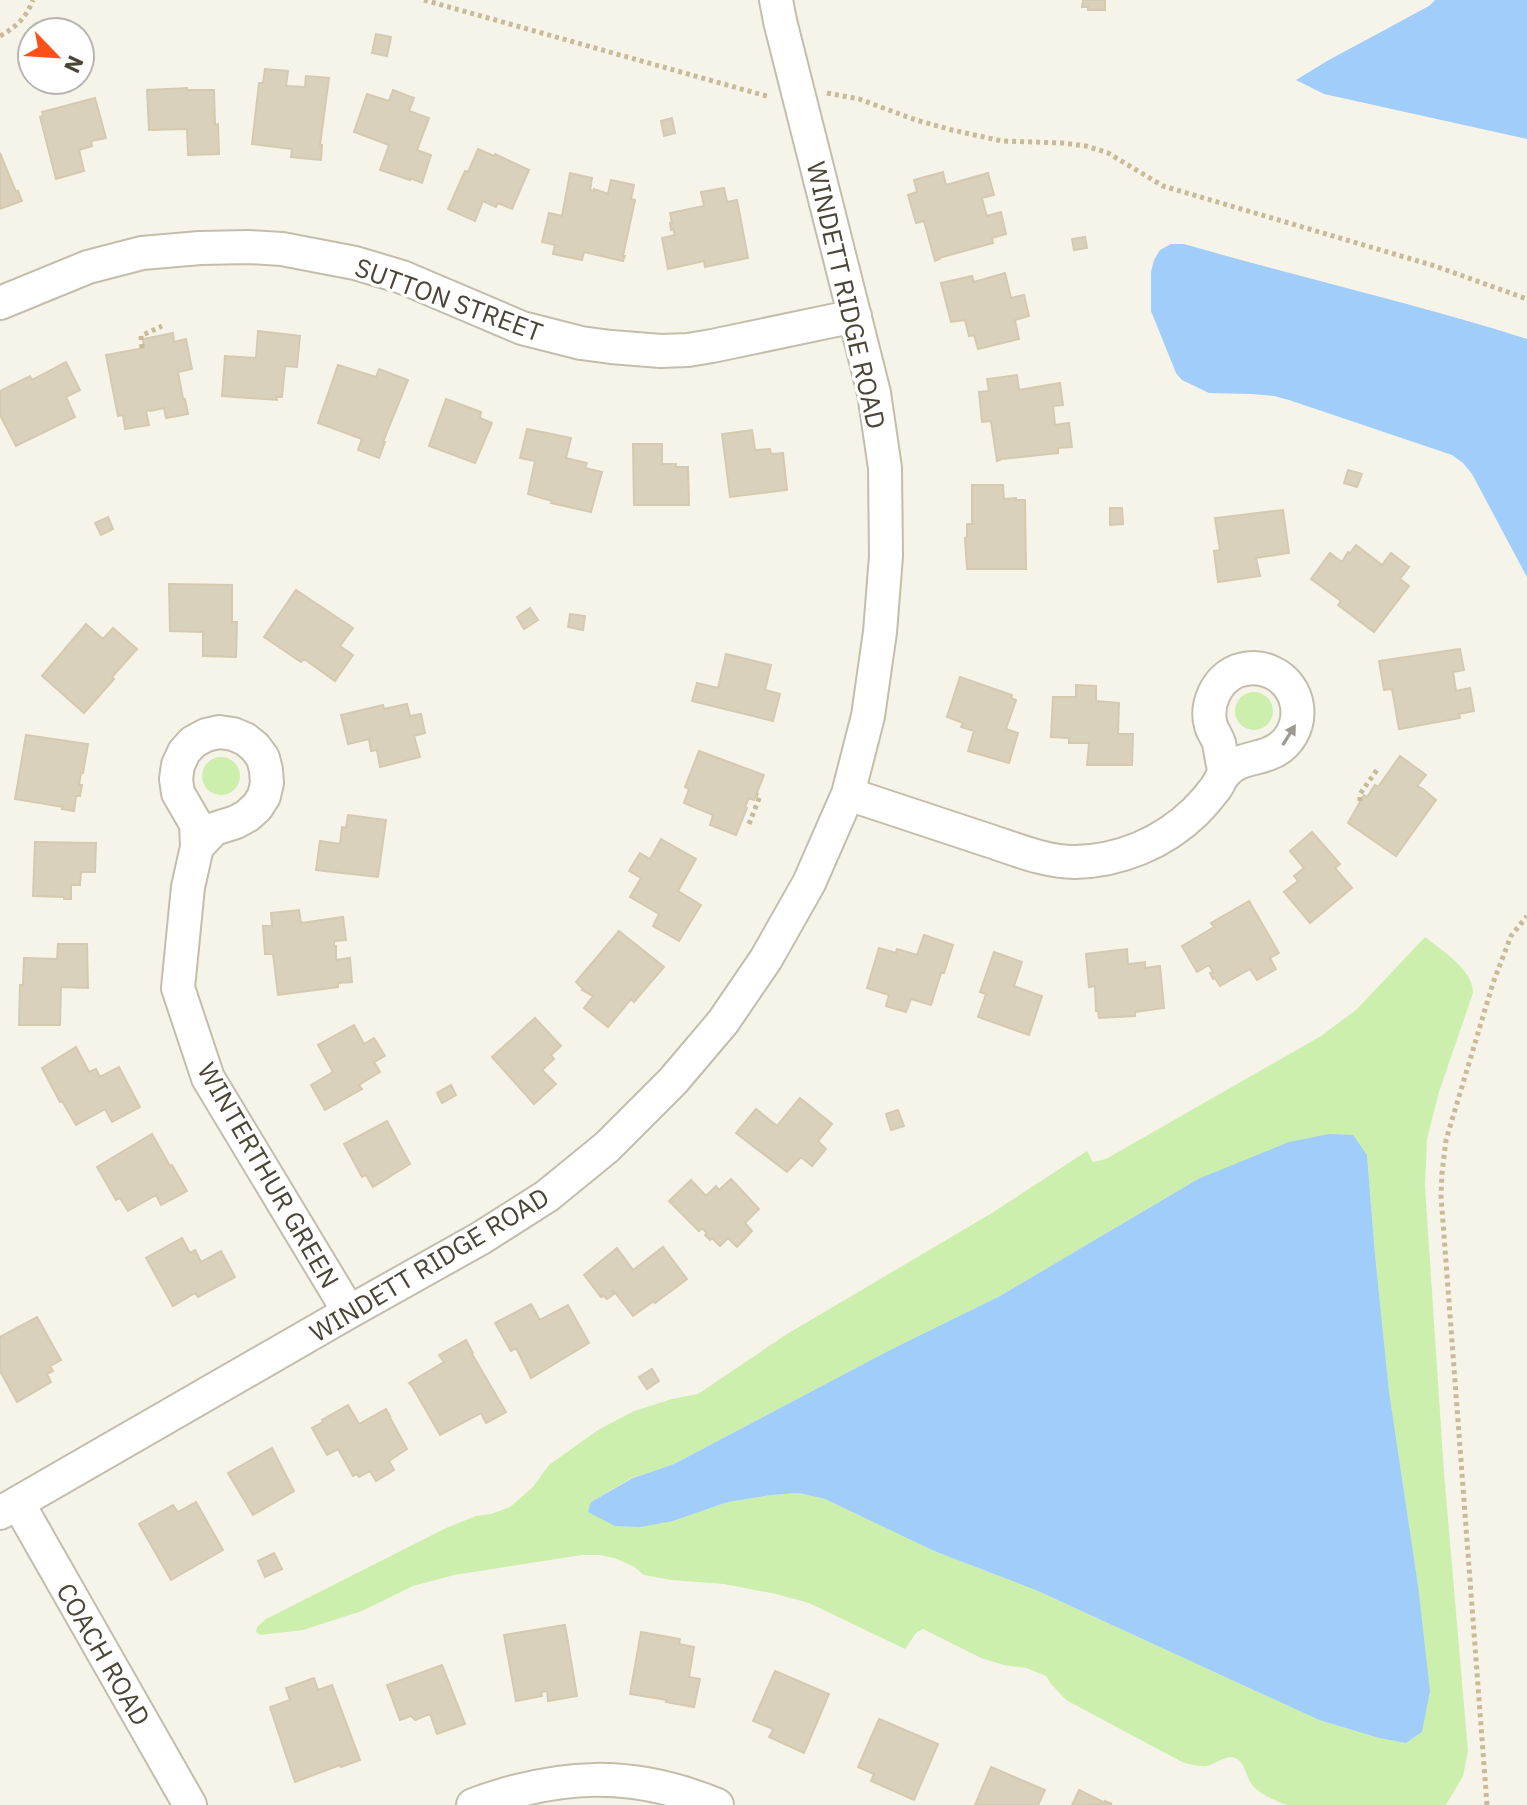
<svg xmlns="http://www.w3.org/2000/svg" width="1527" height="1805" viewBox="0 0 1527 1805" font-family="'IBM Plex Sans',sans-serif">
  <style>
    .green { fill: #ccefae; fill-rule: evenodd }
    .water { fill: #a0cdf9 }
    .building { fill: #dad1bd; stroke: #d5cab0; stroke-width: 2 }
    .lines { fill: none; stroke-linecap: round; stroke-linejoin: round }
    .minor-casing { stroke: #c3bdab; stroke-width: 36 }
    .path { stroke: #c7bb9a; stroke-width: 5; stroke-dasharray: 4 4; stroke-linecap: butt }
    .minor { stroke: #fff; stroke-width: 32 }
    .oneway { fill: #9c9990 }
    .labels { text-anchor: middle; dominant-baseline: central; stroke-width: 7; stroke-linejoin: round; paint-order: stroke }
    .street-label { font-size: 26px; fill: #4b4536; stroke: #fff }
  </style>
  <rect width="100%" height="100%" fill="#f6f4e9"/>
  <!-- green -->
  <path class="green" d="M1235 711a19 19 0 1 1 38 0a19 19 0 1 1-38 0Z
    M202 776a19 19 0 1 1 38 0a19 19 0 1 1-38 0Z
    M1425,937C1442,951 1473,969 1473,993L1439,1092L1427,1139L1425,1186L1444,1473L1468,1751L1463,1776L1446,1805H1287C1276,1801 1261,1795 1253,1786C1246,1779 1246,1764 1237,1759C1228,1753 1216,1764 1207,1766C1198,1767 1190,1764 1182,1762L1066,1700L1051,1684L1046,1676L1026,1668L1004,1665L981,1658L923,1629L916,1633L905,1649L809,1603L776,1594L724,1584L671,1580L644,1575L633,1566L614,1558L600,1555H582L454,1575L413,1586L362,1611L303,1630L260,1635L256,1632L257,1627L266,1619L446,1528L476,1516L491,1514L510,1507L533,1487L549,1465L598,1430L634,1411L672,1399L698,1394L787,1334L992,1213L1087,1151L1093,1162L1106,1159L1321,1036L1357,1009ZM1367,1155L1375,1254L1389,1391L1418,1585L1422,1732L1406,1743L1379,1738L1319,1720L1038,1591L934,1551L825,1499L799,1493L771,1495L728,1502L673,1521L591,1502L632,1478L674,1464L892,1349L1000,1296L1198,1179Z"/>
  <!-- water -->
  <path class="water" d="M1435,0H1527V139L1324,94L1296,80L1327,61L1429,6Z
    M1171,244H1184C1298,277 1414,303 1527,339V577L1472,474L1463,463L1452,455L1289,400L1274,396L1251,394L1209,393L1182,380L1176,373L1151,311V272L1154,260L1160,250Z
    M1329,1134L1353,1135L1367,1155L1375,1254L1389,1391L1418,1585L1430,1691L1422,1732L1406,1743L1379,1738L1319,1720L1038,1591L934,1551L825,1499L799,1493L771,1495L728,1502L673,1521L640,1527L615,1526L588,1512L591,1502L633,1478L674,1464L892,1349L1000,1296L1198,1179L1289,1142Z"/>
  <!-- building -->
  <path class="building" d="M1083,0H1105V10H1088V7H1082Z
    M376,34L391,37L387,56L372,53Z
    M265,69L288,71L286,86L305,87L306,76L329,78L320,145H322L321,160L291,157L292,149L252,144L259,83H263Z
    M187,88V90H214L215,125L218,124L219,154L188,155L187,129L149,130L147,90Z
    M393,90L414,98L409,111L429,118L417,150L431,155L422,183L410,178V180L380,170L389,145L354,132L367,94L389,101Z
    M95,98L106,138L91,141L92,146L79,150L84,171L56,179L40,117L43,116L42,112Z
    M672,118L675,133L664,136L661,121Z
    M478,149L494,156L495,154L529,170L512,209L498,203L496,207L483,201L475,221L448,209L465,171L468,172Z
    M0,153L16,192L18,191L22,201L0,209Z
    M943,172L946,185L988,173L994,195L982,198L985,210L987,216L1001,212L1006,234L992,238L993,243L939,258L940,259L935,261L924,221L916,223L908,195L917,192L914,180Z
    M570,173L592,178L590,190L594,191V189L608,194L611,180L634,185L631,199L635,200L623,256H625L623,261L584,252L582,260L553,254L555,245L542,242L549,213L562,216Z
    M724,188L727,202L737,200L748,258L705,267L704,261L668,269L662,238L675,235L673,229L671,230L670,223H672L670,213L704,206L701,192Z
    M1085,237L1087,248L1074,250L1072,239Z
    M1005,273L1011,298L1024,295L1029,316L1015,320L1019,339L978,349L974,335L969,336L965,320L951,322L941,283L972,276L974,282Z
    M258,331L300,336L297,367L285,366L282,397H276L277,400L222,396L225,356L256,358Z
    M173,333L174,342L186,339L192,369L178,372L183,399H185L188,414L166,418L164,408L151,411V410L146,411L149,425L125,429L123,415L118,416L106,355L144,348L143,339Z
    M66,362L80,390L66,397L75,417L16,446L0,415V391L30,376L32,380Z
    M338,365L376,377L379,369L408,380L383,442H385L379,458L358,450L362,439L318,423Z
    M1017,375L1019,390L1060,383L1063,405L1053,406L1055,425L1069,423L1072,447L1058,448V453L1002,459L997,461L991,421L982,422L979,392L989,391L987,379Z
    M446,399L481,412L480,418L492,423L475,463L429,446Z
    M527,429L571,438L566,458L587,463L585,468L602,472L591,512L551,503L552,501L528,494L535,461L520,458Z
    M752,430L755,450L770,449L771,454L783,453L787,490L730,497L722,434Z
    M633,444H662V464H676V467H688L689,505H634Z
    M1348,470L1362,474L1357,487L1344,483Z
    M972,485H1003L1004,499L1016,498V500H1025L1026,569H967L965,538L967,537V524H972Z
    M1110,508H1122L1123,524L1110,525Z
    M1283,510L1289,553L1256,558L1260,576L1218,582L1214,551L1220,550L1215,518Z
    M108,517L113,529L101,535L95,523Z
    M1356,545L1382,565L1391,553L1409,567L1400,579L1409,586L1374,632L1338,605L1341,601L1311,579L1330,553L1342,562L1348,552L1350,553Z
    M169,584L232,585V622H237L236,657L203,656V632L170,631Z
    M296,590L353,628L340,646L353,655L335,681L304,659L301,662L264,637Z
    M530,608L538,620L524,629L517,617Z
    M570,614L585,616L583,630L568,627Z
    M86,624L103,639L113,628L137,649L112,677L114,679L84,713L42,676Z
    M1460,649L1464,670L1453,672L1456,691L1470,688L1474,711L1459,714L1460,718L1399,729L1392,689L1384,690L1379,661Z
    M726,654L771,665L765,690L780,694L773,721L692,701L697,683L718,688Z
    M960,677L1012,695L1011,698L1016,700L1006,729L1018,733L1009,763L968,751L974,731L961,727L963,723L947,717Z
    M1076,685L1096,686V701L1119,703L1118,734H1133L1132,765H1087L1089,743H1069V738L1051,737L1053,697H1076Z
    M407,704L410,716L421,714L425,733L414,736L420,757L380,767L377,750L371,751L369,739L348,744L341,715L383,705L384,709Z
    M26,735L88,744L83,773H81L79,785H82L80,796H76L74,811L62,809L63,807L15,799Z
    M699,751L764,775L754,800L749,798L745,807L747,808L736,835L710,825L713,815L684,803L689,789L685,787Z
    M1400,756L1426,775L1417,786L1423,789L1436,800L1396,856L1348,823L1364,795L1367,797L1375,785L1378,787Z
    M348,815L386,820L378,877L316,870L320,841L340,844L342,827L346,828Z
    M1312,832L1340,864L1335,868L1352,888L1310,923L1284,892L1298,881L1294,876L1304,868L1290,851Z
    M661,839L696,859L678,891L701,905L679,941L653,926L659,914L630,897L641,878L629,871L640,853L650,859Z
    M35,842L96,843L95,872H81L80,885H71V899H64V897L33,896Z
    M1249,901L1279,953L1270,958L1276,969L1257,980L1250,969L1220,986L1215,978L1213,979L1210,973L1213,972L1209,965L1197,972L1182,946L1214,927L1211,923Z
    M299,910L301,923L343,917L346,940L334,941V946H336V960L350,958L352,982L338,983V987L278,995L273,954H265L263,926H272L271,913Z
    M619,931L664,967L634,1002L631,999L608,1027L584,1008L593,996L582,990L583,989L576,982Z
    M924,935L953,945L944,973H941L931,1005L911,999L906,1012L886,1006L889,995L867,988L879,948L896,953L897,949L917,955Z
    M58,944H87L88,988L61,987L60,1025H19L20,985H23L24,958L57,959Z
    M1127,949L1128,964L1145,962V968L1160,966L1164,1008L1135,1012V1016L1099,1018L1098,1011H1096L1095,986L1089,987L1086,954Z
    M994,952L1022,962L1014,986L1042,996L1029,1035L978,1017L986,994L980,992Z
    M535,1018L561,1046L551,1055L554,1059L542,1070L556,1084L534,1104L492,1057Z
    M354,1025L364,1044L374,1038L385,1056L374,1062L380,1072L359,1085L362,1089L325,1110L311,1085L333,1072L318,1045Z
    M76,1047L89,1072L96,1069L100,1077L119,1067L140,1107L112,1122L105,1109L76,1125L62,1101L60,1102L42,1068Z
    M451,1085L456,1095L442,1103L437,1093Z
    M800,1098L832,1124L818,1141L826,1149L812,1166L801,1157L787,1172L736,1133L756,1109L777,1126Z
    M898,1110L904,1126L891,1130L886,1114Z
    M387,1121L410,1164L373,1187L366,1175L362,1177L344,1144Z
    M152,1134L170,1166L172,1165L187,1191L161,1205L156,1195L128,1211L120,1198L116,1200L97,1167Z
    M731,1179L759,1209L745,1223L752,1231L737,1247L728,1238L720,1246L712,1238L710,1240L705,1235L707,1233L702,1228L699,1231L669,1201L691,1180L706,1196L716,1186L719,1190Z
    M182,1238L190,1253L195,1250L201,1262L221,1251L235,1277L198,1297L195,1293L173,1306L146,1258Z
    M663,1247L687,1279L655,1303L654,1301L633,1316L613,1290L611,1291L614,1294L607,1299L604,1296L601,1297L584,1275L617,1248L633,1270Z
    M531,1304L540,1320L568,1305L589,1343L531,1378L516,1348L511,1351L495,1323Z
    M37,1317L61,1360L50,1366L53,1371L47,1374L51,1382L17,1402L0,1371V1337Z
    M466,1340L473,1353L472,1354L506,1412L486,1423L481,1413L440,1435L412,1386L409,1383L444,1362L439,1355Z
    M652,1369L659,1381L647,1389L639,1377Z
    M348,1405L359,1424L386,1409L390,1416H389L407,1449L389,1461L394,1470L376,1481L370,1471L359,1477L357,1474L353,1476L338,1449L327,1455L312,1428L323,1422L322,1420Z
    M272,1448L294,1491L253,1515L228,1473Z
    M196,1502L223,1550L171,1580L139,1524L173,1505L178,1512Z
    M274,1553L282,1569L265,1577L258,1561Z
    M565,1625L577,1696L548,1701L547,1691L541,1692L542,1696L516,1701L504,1635Z
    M641,1632L680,1639L679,1644L694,1647L689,1677L700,1679L694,1707L666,1702L667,1700L630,1694Z
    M442,1665L465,1724L437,1734L430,1714L415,1720L411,1716L400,1720L387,1685Z
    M775,1671L829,1694L804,1753L769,1737L773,1730L771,1728L753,1721Z
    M314,1678L318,1690L332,1685L360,1760L341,1767L340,1765L295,1782L270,1707L290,1700L286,1688Z
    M879,1719L938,1744L914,1800L871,1781L874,1774L858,1767Z
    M991,1767L1045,1790L1038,1805H975Z
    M1079,1790L1105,1803V1801L1112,1804L1072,1805Z"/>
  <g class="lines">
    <defs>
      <path id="minor" d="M0,303L88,267L142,253L200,248L249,247L282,249L355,263L402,277L522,328L581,343L611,347L661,351L688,350L712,346L855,316
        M848,794C894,809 940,824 987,840C1015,849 1045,862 1075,862C1120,861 1163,843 1195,812C1202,805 1209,797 1215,789C1219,784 1221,777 1225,773C1237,759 1252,760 1268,754C1288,747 1300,727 1297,706C1295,692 1286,679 1273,673C1262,667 1249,667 1237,671C1216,680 1205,705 1211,726C1213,732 1217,737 1219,743C1221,753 1222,763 1225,773
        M197,847L214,829L236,822L247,816L257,807L264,796L267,783L266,770L263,758L255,747L245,739L233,734L219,732L206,735L193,742L184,752L178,765L176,779L178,793L196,824L197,847L188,887L178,988L208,1078L349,1312
        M18,1503L190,1805
        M0,1513L349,1312L481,1238L547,1196L607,1147L673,1081L723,1022L766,959L809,883L848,794L868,716L880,632L886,556L885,468L874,393L780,21L776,0
        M473,1805C559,1773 632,1770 717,1805"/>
    </defs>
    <!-- minor casing -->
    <use href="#minor" class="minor-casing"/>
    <!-- path -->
    <path class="path" d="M424,0L770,97
      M0,36C16,27 26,18 33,0
      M827,93L859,99L916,120L952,130L1002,141L1063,143L1086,146L1108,153L1163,186L1435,266L1527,299
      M142,348L141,336L162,326
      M1360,801V794L1379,767
      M749,824L760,796L757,795
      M1487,1805L1441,1196L1442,1173L1446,1140L1493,983L1511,936L1527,916"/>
    <!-- minor -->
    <use href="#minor" class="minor"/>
  </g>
  <!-- one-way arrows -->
  <defs><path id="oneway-solid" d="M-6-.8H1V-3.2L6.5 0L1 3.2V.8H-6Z" transform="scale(2)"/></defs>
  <use class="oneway" href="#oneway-solid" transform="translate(1289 735) rotate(-58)"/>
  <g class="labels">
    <!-- street labels -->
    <g class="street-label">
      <text transform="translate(847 295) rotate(77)">WINDETT RIDGE ROAD</text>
      <text transform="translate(449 299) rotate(20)">SUTTON STREET</text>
      <text transform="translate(269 1175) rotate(60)">WINTERTHUR GREEN</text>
      <text transform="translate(429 1264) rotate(-31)">WINDETT RIDGE ROAD</text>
      <text transform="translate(104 1654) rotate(60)">COACH ROAD</text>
    </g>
  </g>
  <!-- north arrow -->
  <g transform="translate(56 56) rotate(115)"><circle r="38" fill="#ffffff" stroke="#b7b5af" stroke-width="2"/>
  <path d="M0-6L14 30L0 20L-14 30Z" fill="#ff4f18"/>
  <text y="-12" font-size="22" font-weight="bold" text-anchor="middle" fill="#4b4536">N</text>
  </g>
</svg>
